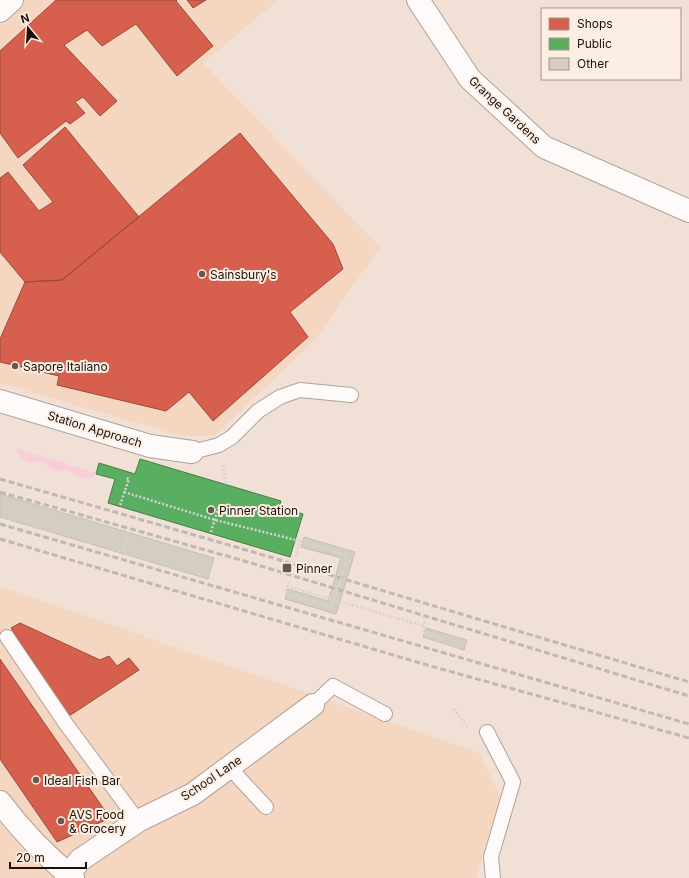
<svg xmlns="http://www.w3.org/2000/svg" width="689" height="878" viewBox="0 0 689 878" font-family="Inter,sans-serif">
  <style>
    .built { fill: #f5d6c1 }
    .green { fill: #f7d0d7 }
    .shops { fill: #d6604d; stroke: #9e4838 }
    .public { fill: #5aae61; stroke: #477e46 }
    .building { fill: #d4cec2; stroke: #c6c0b3 }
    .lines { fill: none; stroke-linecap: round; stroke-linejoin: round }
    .service-casing { stroke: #afa298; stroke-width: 16 }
    .minor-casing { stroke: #afa298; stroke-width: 24 }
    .tertiary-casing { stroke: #afa298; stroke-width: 24 }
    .path { stroke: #d8d3d1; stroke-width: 2.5; stroke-dasharray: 2 2; stroke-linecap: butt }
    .service { stroke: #fdfaf9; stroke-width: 14 }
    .minor { stroke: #fdfaf9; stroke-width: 22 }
    .tertiary { stroke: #fdfaf9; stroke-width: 22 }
    .rail { stroke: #bdb9b6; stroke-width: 3; stroke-dasharray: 6 3; stroke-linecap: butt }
    .path-bridge { stroke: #d8d3d1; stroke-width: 2.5; stroke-dasharray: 2 2; stroke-linecap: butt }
    .poi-dot { fill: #66584f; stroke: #fdeee4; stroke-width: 1.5 }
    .labels { text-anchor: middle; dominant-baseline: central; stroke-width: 4; stroke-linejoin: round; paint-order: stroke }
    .street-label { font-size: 12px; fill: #1b0f07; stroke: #fdeee4 }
    .poi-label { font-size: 12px; fill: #1b0f07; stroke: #fdeee4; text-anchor: start }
  </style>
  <rect width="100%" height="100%" fill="#f0e0d5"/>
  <!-- built -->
  <path class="built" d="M0,0H278L203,63L380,247L315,340L214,436H181L0,383Z
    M0,586L479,753L501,797L476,878H0Z"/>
  <!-- green -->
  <path class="green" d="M17,448L96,473C88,485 77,475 69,471C65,470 61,472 56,471C50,470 48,465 43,462C40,460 35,463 31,463C23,462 18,455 17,448Z"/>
  <!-- shops -->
  <path class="shops" d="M56,0H177L176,1L213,46L177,76L136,24L102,46L87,30L64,45L117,101L100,116L83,97L75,102L85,113L70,124L66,121L18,158L0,133V51Z
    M187,0H206L193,8Z
    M65,127L139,217L62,280L25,282L0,252V178L8,172L39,211L53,202L23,165Z
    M240,133L333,244L343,269L290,312L308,337L213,421L189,392L166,411L57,385L59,376L0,362V339L25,282L62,280Z
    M20,623L100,660L109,656L117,666L129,658L139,670L69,716L11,628Z
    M0,659L110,818L57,842L0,759Z"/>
  <!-- public -->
  <path class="public" d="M140,459L281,501L279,507L303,514L290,557L108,503L115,479L96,474L99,463L135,474Z"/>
  <!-- building -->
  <path class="building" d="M0,494L214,558L208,579L0,517Z
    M304,537L355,552L336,614L285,599L288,589L328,601L341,558L301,547Z
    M426,628L467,640L464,650L423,637Z"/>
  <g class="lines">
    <defs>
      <path id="service" d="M192,452L219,445L232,437L258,411L280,397L300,390L351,395
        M7,637L66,724L138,821
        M313,705L333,686L385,714
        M487,732L513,782L491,857L493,878
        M229,767L266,807"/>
      <path id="minor" d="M418,0L470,79L544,147L689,211
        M0,401L150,446L192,452
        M66,878L80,860L138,821L193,794L313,705"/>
      <path id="tertiary" d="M0,11L12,0
        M0,802C21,830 46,856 73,878"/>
    </defs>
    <!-- service casing -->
    <use href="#service" class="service-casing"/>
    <!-- minor casing -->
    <use href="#minor" class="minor-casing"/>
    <!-- tertiary casing -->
    <use href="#tertiary" class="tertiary-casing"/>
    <!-- path -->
    <path class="path" d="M0,171V173
      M223,465L226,485
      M124,492L215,520L300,541
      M120,505L129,479L125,477
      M211,532L219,506
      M122,546L124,547L128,533
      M296,557L300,541L340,553
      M289,582L285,593L325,605
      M287,586L424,626
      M425,622L422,632L445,639
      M454,709L468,728"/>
    <!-- service -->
    <use href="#service" class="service"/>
    <!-- minor -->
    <use href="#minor" class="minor"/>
    <!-- tertiary -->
    <use href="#tertiary" class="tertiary"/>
    <!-- rail -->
    <path class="rail" d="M0,479L243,549L689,682
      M0,492L241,560L689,696
      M0,524L689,724
      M0,539L427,665L689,738"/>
    <!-- path-bridge -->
    <path class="path-bridge" d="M325,605L332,607L348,555L340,553"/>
  </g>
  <!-- markers -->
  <g class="poi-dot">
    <circle cx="202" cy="274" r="4"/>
    <circle cx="15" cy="366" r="4"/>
    <circle cx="211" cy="510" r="4"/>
    <rect x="282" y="563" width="10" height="10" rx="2"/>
    <circle cx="36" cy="780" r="4"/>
    <circle cx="61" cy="821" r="4"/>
  </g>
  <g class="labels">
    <!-- street labels -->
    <g class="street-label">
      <text transform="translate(505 110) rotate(43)">Grange Gardens</text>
      <text transform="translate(95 429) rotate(17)">Station Approach</text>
      <text transform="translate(211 778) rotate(-34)">School Lane</text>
    </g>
    <!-- poi labels -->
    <g class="poi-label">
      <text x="210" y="274">Sainsbury's</text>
      <text x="23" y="366">Sapore Italiano</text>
      <text x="219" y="510">Pinner Station</text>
      <text x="296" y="568">Pinner</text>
      <text x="44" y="780">Ideal Fish Bar</text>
      <text x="69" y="814">AVS Food<tspan x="69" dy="14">&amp; Grocery</tspan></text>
    </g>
  </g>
  <!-- legend -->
  <rect x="541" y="8" width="140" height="72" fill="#fdeee4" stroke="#a3958c"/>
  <rect x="549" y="18" width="20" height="12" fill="#d6604d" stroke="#a3958c"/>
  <text x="577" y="28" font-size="12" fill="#1b0f07">Shops</text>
  <rect x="549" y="38" width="20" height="12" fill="#5aae61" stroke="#a3958c"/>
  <text x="577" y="48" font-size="12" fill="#1b0f07">Public</text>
  <rect x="549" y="58" width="20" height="12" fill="#d4cec2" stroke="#a3958c"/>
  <text x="577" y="68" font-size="12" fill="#1b0f07">Other</text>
  <!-- north arrow -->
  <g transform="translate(28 28) rotate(342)" stroke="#fdeee4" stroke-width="3" paint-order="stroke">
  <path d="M0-3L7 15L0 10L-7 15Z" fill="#1b0f07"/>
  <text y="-6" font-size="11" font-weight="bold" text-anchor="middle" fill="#1b0f07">N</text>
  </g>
  <!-- scale -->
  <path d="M10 862v6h76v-6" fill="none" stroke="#1b0f07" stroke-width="2"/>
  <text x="16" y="862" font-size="12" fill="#1b0f07" stroke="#fdeee4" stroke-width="3" paint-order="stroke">20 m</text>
</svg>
